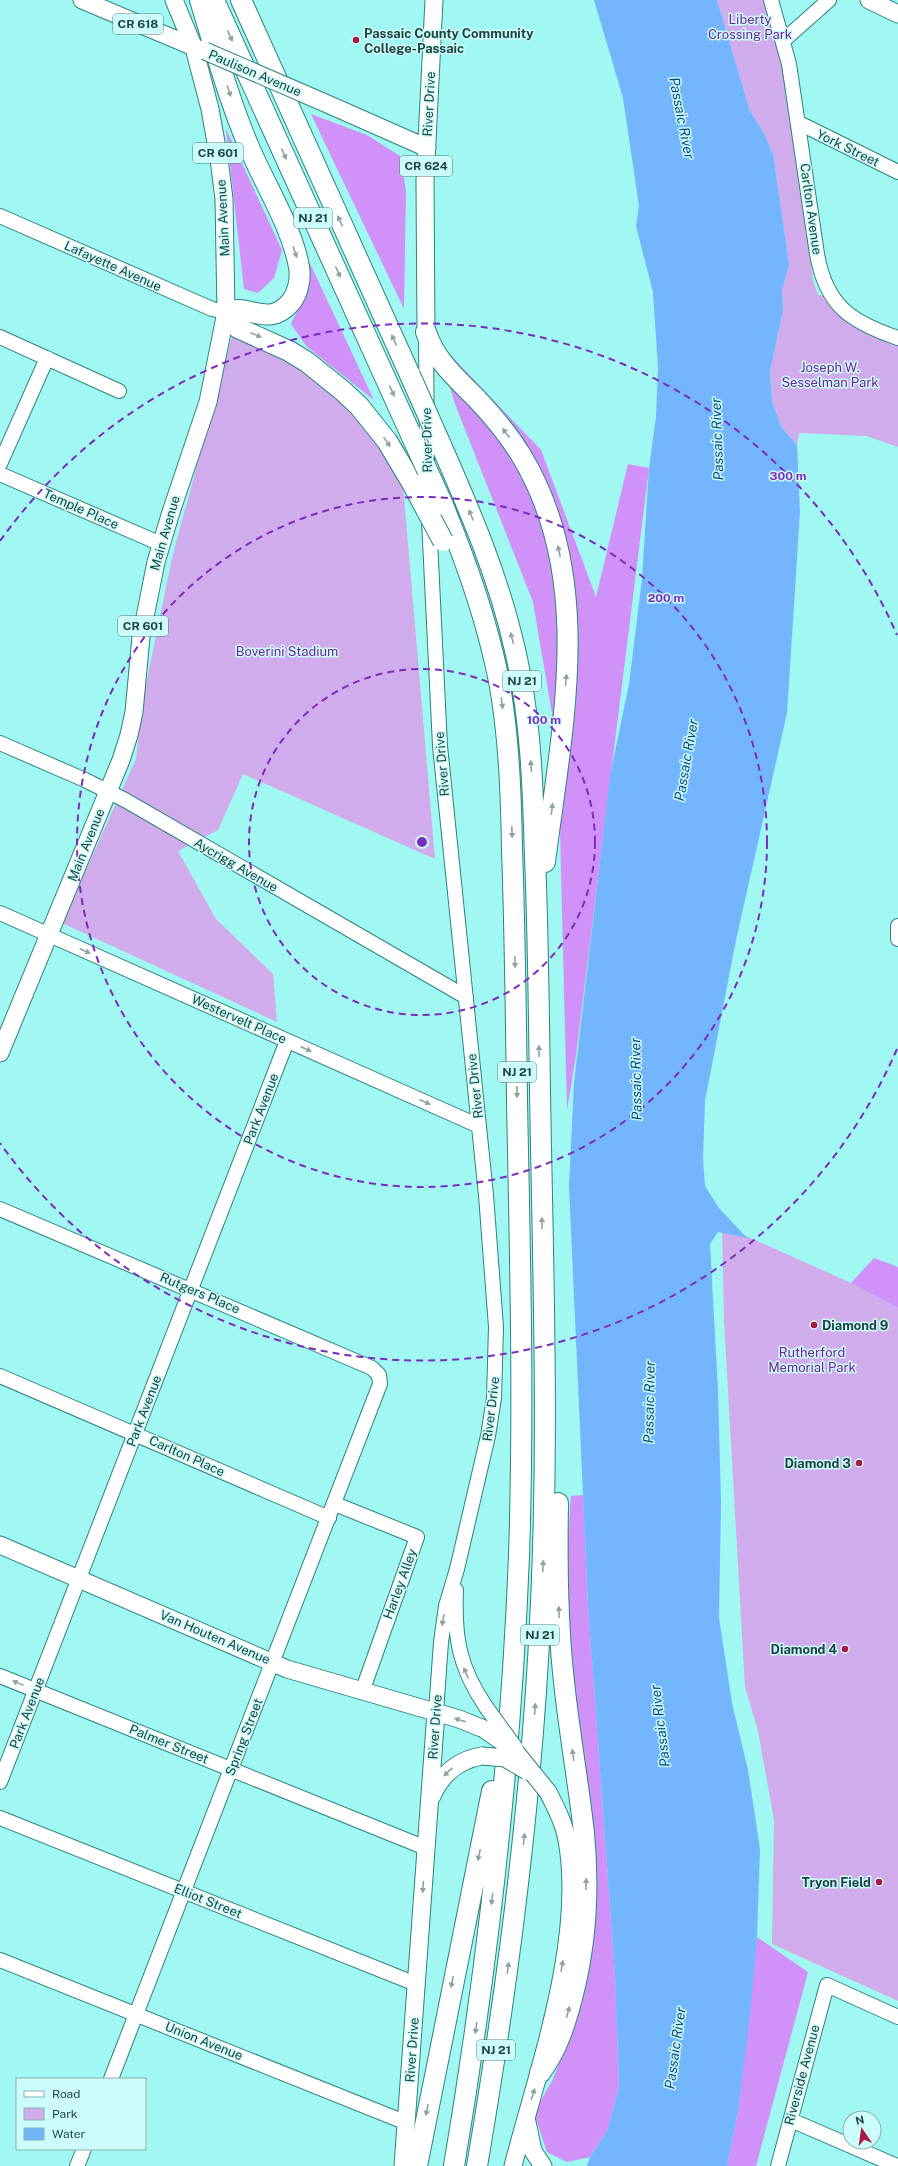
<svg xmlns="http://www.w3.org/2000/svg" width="898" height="2166" viewBox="0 0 898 2166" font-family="'Public Sans',sans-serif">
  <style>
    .green { fill: #d1acec }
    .forest { fill: #d092f9 }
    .water { fill: #73b6fd }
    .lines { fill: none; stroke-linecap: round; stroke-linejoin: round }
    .minor-casing { stroke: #2a8481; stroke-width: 16 }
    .major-casing { stroke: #2a8481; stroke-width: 19 }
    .highway-casing { stroke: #2a8481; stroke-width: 22 }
    .minor { stroke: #fff; stroke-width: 14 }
    .major { stroke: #fff; stroke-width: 17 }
    .highway { stroke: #fff; stroke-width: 20 }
    .minor-bridge-casing { stroke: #2a8481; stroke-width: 16; stroke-linecap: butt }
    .major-bridge-casing { stroke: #2a8481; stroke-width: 19; stroke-linecap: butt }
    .highway-bridge-casing { stroke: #2a8481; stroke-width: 22; stroke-linecap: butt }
    .minor-bridge { stroke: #fff; stroke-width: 14 }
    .major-bridge { stroke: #fff; stroke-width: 17 }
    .highway-bridge { stroke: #fff; stroke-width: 20 }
    .oneway { fill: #8fa1a0 }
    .ring { fill: none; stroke: #7b2cbf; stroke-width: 2; stroke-dasharray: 7 5 }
    .poi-dot { fill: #ad1946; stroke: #ccfdfa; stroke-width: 1.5 }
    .labels { text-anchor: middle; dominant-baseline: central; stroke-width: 3; stroke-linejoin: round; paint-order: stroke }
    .shield { fill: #ccfdfa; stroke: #537b78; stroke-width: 1 }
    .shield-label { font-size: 12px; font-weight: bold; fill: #1f4341 }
    .park-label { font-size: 13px; fill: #72229a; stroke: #ccfdfa }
    .poi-label { font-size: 13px; font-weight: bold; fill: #1f4341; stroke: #ccfdfa; text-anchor: end }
    .street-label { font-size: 13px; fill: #1f4341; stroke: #ccfdfa }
    .water-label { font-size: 14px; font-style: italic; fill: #074880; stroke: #ccfdfa }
    .centre { fill: #7b2cbf; stroke: #ccfdfa; stroke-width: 2 }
    .ring-label { font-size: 12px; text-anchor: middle; font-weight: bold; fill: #7b2cbf; stroke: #ccfdfa; stroke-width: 3; stroke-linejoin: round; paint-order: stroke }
  </style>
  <rect width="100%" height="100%" fill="#a1f7f2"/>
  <!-- green -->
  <path class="green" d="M717,0H765L789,89L813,280L818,295L832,297L898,338V447L867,436L799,433L797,445L782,428L772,402L770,371L783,310L782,291L789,264L773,154L765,135L750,111Z
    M232,336L284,353L362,416L403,485L435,859L243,774L218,830L178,851L216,919L273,974L277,1022L62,923L136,759L142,704L172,558Z
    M722,1225L851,1283L898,1308V2001L772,1944L774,1820L758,1731L745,1687L724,1321Z"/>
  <!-- forest -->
  <path class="forest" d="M311,114L367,135L400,156L406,191L404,309Z
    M226,129L282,250L274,278L258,293L244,289Z
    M307,257L374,400L307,347L291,324L305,294Z
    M436,340L541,450L596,597L628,464L649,468L576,1055L567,1110L558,749L533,602L455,404Z
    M874,1258L898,1267V1308L851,1283Z
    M583,1495L588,1605L615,1975L619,2087L607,2131L590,2157L567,2162L547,2152L534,2113L553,2079L574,2023L591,1944L565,1577L571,1496Z
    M757,1937L808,1972L756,2166H727L738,2111Z"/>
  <!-- water -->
  <path class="water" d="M594,0H717L750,111L765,135L773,154L789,264L782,291L783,310L770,371L772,402L782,428L797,445L800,512L787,713L736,940L705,1101L703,1158L705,1186L719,1208L747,1238L718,1232L710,1244L718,1391L721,1503L719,1618L732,1703L748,1770L760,1849L757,1937L750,2016L738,2111L727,2166H587L590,2157L607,2131L619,2087L615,1975L588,1605L569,1185L574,1083L610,776L629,684L642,579L649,468L656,417L658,368L653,292L636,226L639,206L623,98Z"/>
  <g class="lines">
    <defs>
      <path id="minor" d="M771,0L789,64L817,254C826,306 851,322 898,338
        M784,40L829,0
        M799,123L898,172
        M0,216L212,309L226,312
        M0,337L119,391
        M426,338L427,465
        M0,464L47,358
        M0,474L161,544
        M429,520L440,746L486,1195L496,1327L494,1398L488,1436L457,1569L446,1606L441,1642L436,1712
        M0,743L85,780L125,800L466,997
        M0,913L479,1126
        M898,926V939
        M0,1209L372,1368L379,1375L380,1384L111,2079
        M0,1376L329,1518
        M335,1504L417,1537L362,1692
        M456,1590C454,1638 459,1667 486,1707
        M0,1676L426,1848
        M0,1782L287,1041
        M0,1818L416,1984
        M0,1960L407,2123
        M791,2120L897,2166
        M77,2166L84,2149
        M778,2166L827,1985L898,2017"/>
      <path id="major" d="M82,0L201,50
        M869,0L898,14
        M332,106L427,148
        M426,332L425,181L434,0
        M0,1053L121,760L129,735L134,712L141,637L156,562L171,512L208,402L226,312L224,199L219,159L210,109L194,48L174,0
        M0,1545L287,1669L459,1719L484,1729
        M432,1796C442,1773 458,1760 482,1756
        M527,2122L533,2151L543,2166
        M403,2166L436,1712
        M513,2166C538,2069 585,1940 567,1840C564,1823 556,1808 548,1792"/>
      <path id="highway" d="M200,0C215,49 229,100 249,147C265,185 292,227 299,267C301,279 298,293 291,302C268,329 248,303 226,312L238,328L289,351L307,362L343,391L359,406L387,441L412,483
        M214,0L412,437
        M241,0L410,375
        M426,332C435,360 456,378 476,398C493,416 508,434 521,455C596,579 562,727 545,862
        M441,445C470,511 499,578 515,650C531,718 533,788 535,858C539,955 539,1051 541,1147C544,1299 548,1450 541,1602C533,1791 509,1979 477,2166
        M443,505C466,562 487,620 499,681C509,736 511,793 512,849C515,933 516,1017 517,1101C520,1253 524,1404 519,1556C511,1760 488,1964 454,2166
        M540,2073C557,2050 565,2025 572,1998C586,1946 589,1887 584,1833C578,1779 568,1726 563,1672C557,1615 557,1559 558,1503
        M417,2166L492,1791"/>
    </defs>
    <!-- minor casing -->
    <use href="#minor" class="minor-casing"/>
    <!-- major casing -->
    <use href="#major" class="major-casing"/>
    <!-- highway casing -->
    <use href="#highway" class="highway-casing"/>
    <!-- minor -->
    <use href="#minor" class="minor"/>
    <!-- major -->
    <use href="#major" class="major"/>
    <!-- highway -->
    <use href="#highway" class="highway"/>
    <defs>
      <path id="minor-bridge" d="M486,1707L516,1748"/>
      <path id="major-bridge" d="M205,51L332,106
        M484,1729L514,1750L548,1792
        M482,1756L505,1758L527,1771"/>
      <path id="highway-bridge" d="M410,375L441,445
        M412,437L443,505
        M412,483L443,541"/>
    </defs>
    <!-- minor-bridge casing -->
    <use href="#minor-bridge" class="minor-bridge-casing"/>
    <!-- major-bridge casing -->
    <use href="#major-bridge" class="major-bridge-casing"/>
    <!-- highway-bridge casing -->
    <use href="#highway-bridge" class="highway-bridge-casing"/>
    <!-- minor-bridge -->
    <use href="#minor-bridge" class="minor-bridge"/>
    <!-- major-bridge -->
    <use href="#major-bridge" class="major-bridge"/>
    <!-- highway-bridge -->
    <use href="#highway-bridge" class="highway-bridge"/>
  </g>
  <!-- one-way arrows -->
  <defs><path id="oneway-solid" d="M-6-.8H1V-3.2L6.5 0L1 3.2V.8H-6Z"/></defs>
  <g class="oneway">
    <use href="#oneway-solid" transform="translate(230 36) rotate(66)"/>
    <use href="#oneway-solid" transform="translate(229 91) rotate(72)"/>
    <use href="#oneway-solid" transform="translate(284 154) rotate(66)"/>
    <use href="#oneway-solid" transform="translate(340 221) rotate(-114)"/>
    <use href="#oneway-solid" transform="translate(295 252) rotate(71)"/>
    <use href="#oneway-solid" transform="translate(338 272) rotate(66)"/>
    <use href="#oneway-solid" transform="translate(256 335) rotate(22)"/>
    <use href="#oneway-solid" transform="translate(394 340) rotate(-114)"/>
    <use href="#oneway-solid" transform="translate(392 391) rotate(66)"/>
    <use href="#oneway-solid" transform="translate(506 433) rotate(-127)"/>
    <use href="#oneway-solid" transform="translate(387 442) rotate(55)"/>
    <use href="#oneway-solid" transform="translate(471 515) rotate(-112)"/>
    <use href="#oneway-solid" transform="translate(559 551) rotate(-102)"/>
    <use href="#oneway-solid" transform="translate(512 638) rotate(-104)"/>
    <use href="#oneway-solid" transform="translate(566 680) rotate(-85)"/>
    <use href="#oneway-solid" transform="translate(502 703) rotate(82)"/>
    <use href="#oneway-solid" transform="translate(531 766) rotate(-94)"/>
    <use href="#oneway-solid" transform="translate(552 809) rotate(-83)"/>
    <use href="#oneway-solid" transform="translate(512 832) rotate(88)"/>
    <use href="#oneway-solid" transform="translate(85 951) rotate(24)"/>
    <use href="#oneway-solid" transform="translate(515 962) rotate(89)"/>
    <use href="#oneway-solid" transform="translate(306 1049) rotate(24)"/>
    <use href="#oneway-solid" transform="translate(539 1051) rotate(-91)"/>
    <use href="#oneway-solid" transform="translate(517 1092) rotate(89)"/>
    <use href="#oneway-solid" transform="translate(425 1102) rotate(24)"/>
    <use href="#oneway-solid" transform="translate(542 1223) rotate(-91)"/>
    <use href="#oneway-solid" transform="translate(543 1566) rotate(-88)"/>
    <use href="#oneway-solid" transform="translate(559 1612) rotate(-92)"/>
    <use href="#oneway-solid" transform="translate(443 1620) rotate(100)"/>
    <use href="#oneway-solid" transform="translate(466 1673) rotate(-113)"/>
    <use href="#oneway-solid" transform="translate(18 1683) rotate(-158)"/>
    <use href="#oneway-solid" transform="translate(535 1709) rotate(-86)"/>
    <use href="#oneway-solid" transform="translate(460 1720) rotate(-162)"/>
    <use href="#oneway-solid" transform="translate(573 1755) rotate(-98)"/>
    <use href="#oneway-solid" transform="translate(448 1772) rotate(136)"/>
    <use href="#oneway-solid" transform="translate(524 1839) rotate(-84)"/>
    <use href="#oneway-solid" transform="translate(479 1855) rotate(102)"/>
    <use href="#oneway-solid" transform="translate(586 1884) rotate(-88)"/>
    <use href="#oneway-solid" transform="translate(423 1887) rotate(94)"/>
    <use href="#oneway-solid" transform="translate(492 1899) rotate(97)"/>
    <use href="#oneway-solid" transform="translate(562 1966) rotate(-80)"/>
    <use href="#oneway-solid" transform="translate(508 1968) rotate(-82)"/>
    <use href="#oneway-solid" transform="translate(452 1982) rotate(102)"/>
    <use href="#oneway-solid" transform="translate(568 2012) rotate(-75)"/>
    <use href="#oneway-solid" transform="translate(476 2028) rotate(98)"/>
    <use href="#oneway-solid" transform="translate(533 2094) rotate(-72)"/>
    <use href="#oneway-solid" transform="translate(427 2110) rotate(101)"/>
  </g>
  <!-- distance rings -->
  <g class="ring">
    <circle cx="422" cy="842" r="173"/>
    <circle cx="422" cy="842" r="345"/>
    <path d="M897 1049A518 518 0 0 1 0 1143M0 541A518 518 0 0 1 897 635"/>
  </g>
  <!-- markers -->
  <g class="poi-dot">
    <circle cx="356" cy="40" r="4"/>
    <circle cx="814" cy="1325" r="4"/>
    <circle cx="859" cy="1463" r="4"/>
    <circle cx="845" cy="1649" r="4"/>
    <circle cx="879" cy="1882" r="4"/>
  </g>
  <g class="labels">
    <!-- shield labels -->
    <g class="shield">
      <rect x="113" y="14" width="50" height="20" rx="3"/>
      <rect x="193" y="143" width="50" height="20" rx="3"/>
      <rect x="400" y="156" width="52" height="20" rx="3"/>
      <rect x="294" y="208" width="38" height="20" rx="3"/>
      <rect x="118" y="616" width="50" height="20" rx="3"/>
      <rect x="503" y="671" width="38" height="20" rx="3"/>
      <rect x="498" y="1062" width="38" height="20" rx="3"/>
      <rect x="521" y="1625" width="38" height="20" rx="3"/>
      <rect x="477" y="2040" width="38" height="20" rx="3"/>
    </g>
    <g class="shield-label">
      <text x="138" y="24">CR 618</text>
      <text x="218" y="153">CR 601</text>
      <text x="426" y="166">CR 624</text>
      <text x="313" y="218">NJ 21</text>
      <text x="143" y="626">CR 601</text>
      <text x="522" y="681">NJ 21</text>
      <text x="517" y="1072">NJ 21</text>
      <text x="540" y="1635">NJ 21</text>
      <text x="496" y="2050">NJ 21</text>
    </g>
    <!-- park labels -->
    <g class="park-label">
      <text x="750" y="19">Liberty<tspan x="750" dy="15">Crossing Park</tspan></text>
      <text x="830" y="367">Joseph W.<tspan x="830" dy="15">Sesselman Park</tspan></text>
      <text x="287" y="651">Boverini Stadium</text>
      <text x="812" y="1352">Rutherford<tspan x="812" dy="15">Memorial Park</tspan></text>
    </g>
    <!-- poi labels -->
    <g class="poi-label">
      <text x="364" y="33" text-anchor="start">Passaic County Community<tspan x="364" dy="15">College-Passaic</tspan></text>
      <text x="822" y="1325" text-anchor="start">Diamond 9</text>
      <text x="851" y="1463">Diamond 3</text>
      <text x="837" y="1649">Diamond 4</text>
      <text x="871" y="1882">Tryon Field</text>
    </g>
    <!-- street labels -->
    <g class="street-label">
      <text transform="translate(255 73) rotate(23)">Paulison Avenue</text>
      <text transform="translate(429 104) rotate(-87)">River Drive</text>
      <text transform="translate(848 148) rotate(26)">York Street</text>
      <text transform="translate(811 209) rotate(82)">Carlton Avenue</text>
      <text transform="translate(223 218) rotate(-93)">Main Avenue</text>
      <text transform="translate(113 266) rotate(24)">Lafayette Avenue</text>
      <text transform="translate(427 440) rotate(-91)">River Drive</text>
      <text transform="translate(81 509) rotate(24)">Temple Place</text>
      <text transform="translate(165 533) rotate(-74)">Main Avenue</text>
      <text transform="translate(442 764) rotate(-95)">River Drive</text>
      <text transform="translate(86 845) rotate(-68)">Main Avenue</text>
      <text transform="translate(236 865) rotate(30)">Aycrigg Avenue</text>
      <text transform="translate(239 1019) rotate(24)">Westervelt Place</text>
      <text transform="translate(475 1086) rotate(-96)">River Drive</text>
      <text transform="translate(261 1109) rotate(-69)">Park Avenue</text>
      <text transform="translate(200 1293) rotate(23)">Rutgers Place</text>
      <text transform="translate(491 1409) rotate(-83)">River Drive</text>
      <text transform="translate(144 1411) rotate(-69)">Park Avenue</text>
      <text transform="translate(187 1456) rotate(24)">Carlton Place</text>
      <text transform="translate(400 1584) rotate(-70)">Harley Alley</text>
      <text transform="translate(215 1637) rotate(23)">Van Houten Avenue</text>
      <text transform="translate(27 1713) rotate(-69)">Park Avenue</text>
      <text transform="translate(435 1727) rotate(-86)">River Drive</text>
      <text transform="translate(244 1737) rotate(-69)">Spring Street</text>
      <text transform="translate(169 1744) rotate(22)">Palmer Street</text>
      <text transform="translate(208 1901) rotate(22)">Elliot Street</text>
      <text transform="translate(204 2041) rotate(22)">Union Avenue</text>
      <text transform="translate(412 2050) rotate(-86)">River Drive</text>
      <text transform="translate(802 2075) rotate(-75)">Riverside Avenue</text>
    </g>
    <!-- water labels -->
    <g class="water-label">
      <text transform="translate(682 118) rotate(79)">Passaic River</text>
      <text transform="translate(717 439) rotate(-92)">Passaic River</text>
      <text transform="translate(686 760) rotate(-80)">Passaic River</text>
      <text transform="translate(636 1079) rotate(-91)">Passaic River</text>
      <text transform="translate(649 1402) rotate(-89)">Passaic River</text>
      <text transform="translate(660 1726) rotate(-97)">Passaic River</text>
      <text transform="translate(675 2048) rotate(-82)">Passaic River</text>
    </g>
  </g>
  <circle cx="422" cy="842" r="6" class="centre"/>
  <g class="ring-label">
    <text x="788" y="480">300 m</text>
    <text x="666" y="602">200 m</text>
    <text x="544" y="724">100 m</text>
  </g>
  <!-- legend -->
  <rect x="16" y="2078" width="130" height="72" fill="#ccfdfa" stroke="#87b3b0"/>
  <rect x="24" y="2091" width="20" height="6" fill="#ffffff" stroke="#87b3b0"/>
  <text x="52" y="2098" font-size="12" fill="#1f4341">Road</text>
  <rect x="24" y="2108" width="20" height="12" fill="#d1acec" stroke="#87b3b0"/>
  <text x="52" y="2118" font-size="12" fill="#1f4341">Park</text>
  <rect x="24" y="2128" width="20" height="12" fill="#73b6fd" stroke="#87b3b0"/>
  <text x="52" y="2138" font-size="12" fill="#1f4341">Water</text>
  <!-- north arrow -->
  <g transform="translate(862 2130) rotate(347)"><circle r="19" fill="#ccfdfa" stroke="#87b3b0"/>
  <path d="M0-3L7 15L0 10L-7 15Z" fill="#ad1946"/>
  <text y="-6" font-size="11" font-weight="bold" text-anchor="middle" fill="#1f4341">N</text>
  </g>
</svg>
